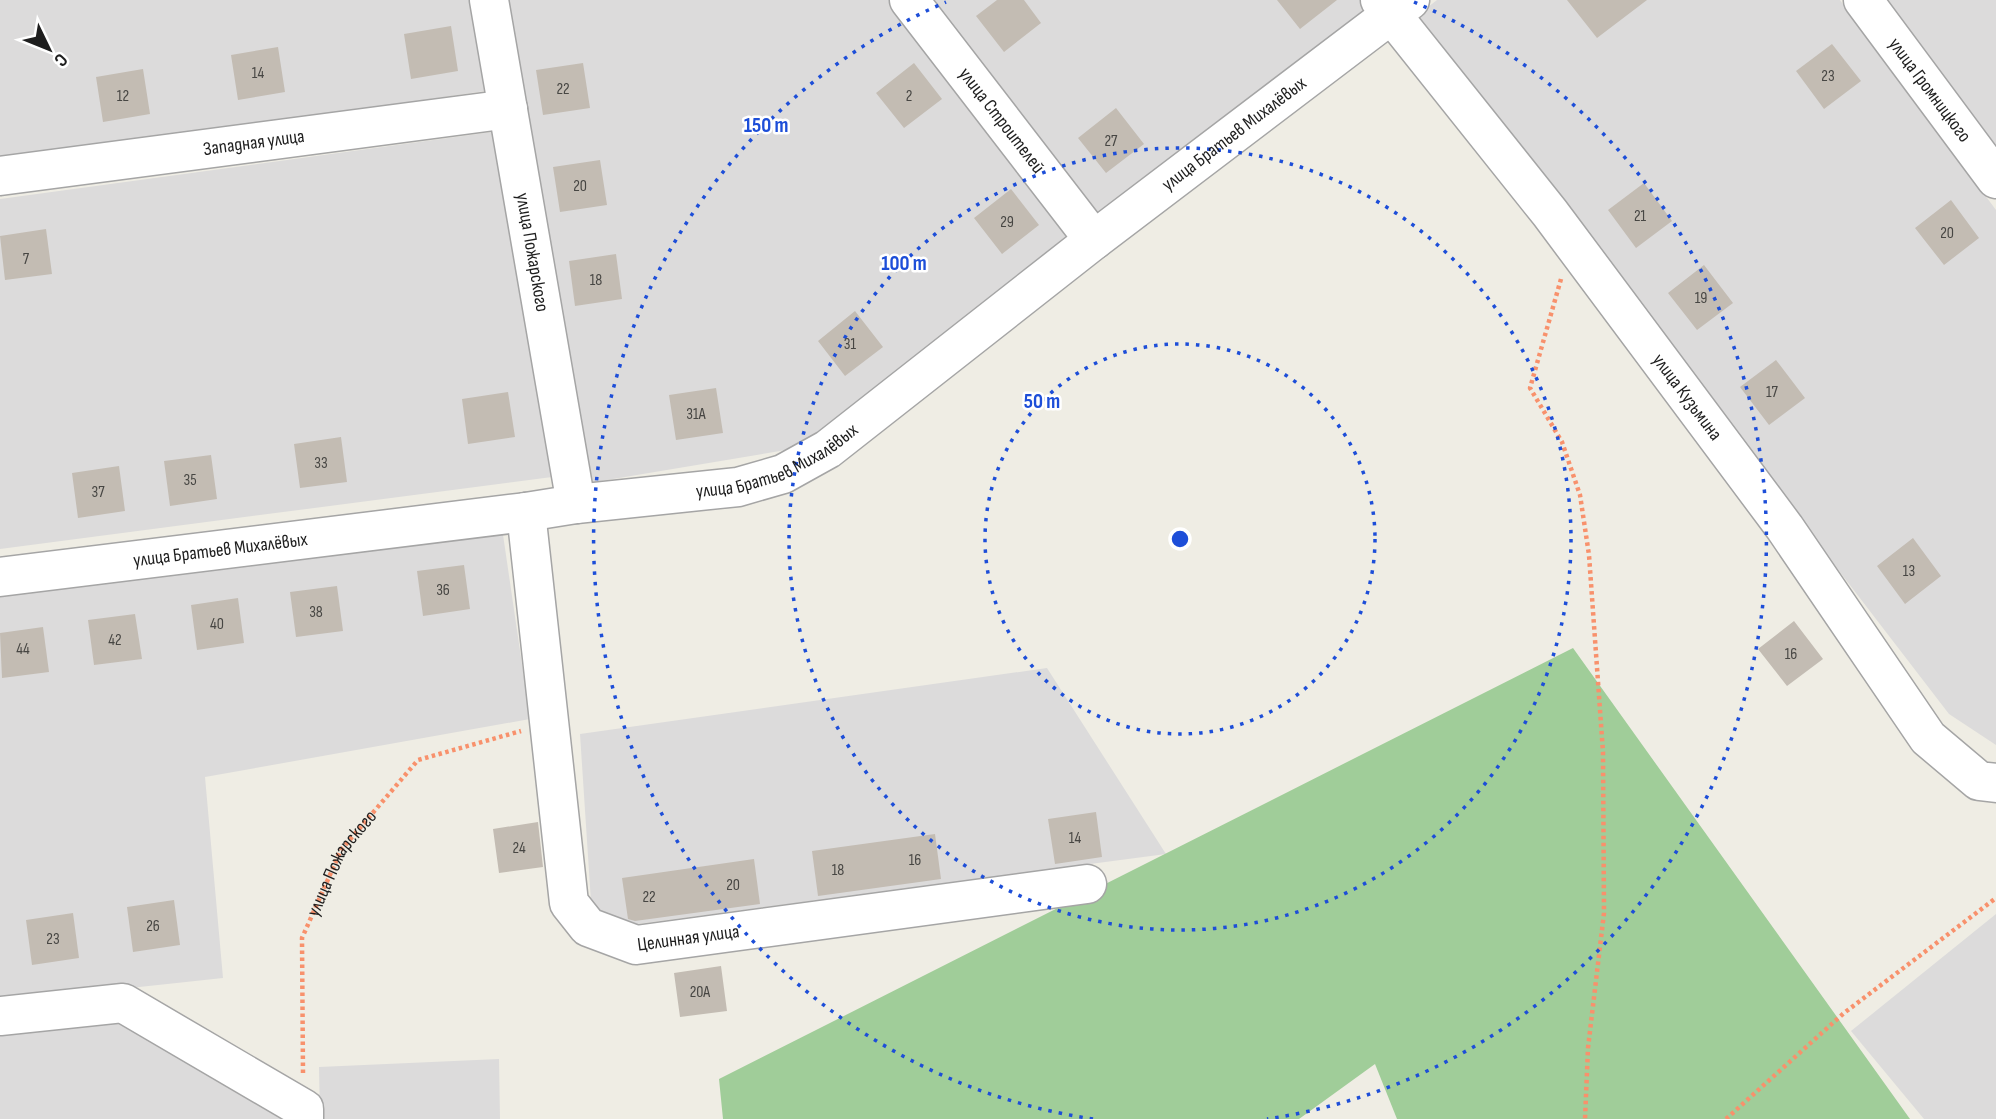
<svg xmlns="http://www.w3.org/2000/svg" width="1996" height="1119" viewBox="0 0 1996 1119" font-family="'Sofia Sans Condensed',sans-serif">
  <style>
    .residential { fill: #dcdbdb }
    .forest { fill: #a0cd99 }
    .building { fill: #c3bcb3 }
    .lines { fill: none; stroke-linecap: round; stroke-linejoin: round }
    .minor-casing { stroke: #a5a5a5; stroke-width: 41 }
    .path { stroke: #f8916c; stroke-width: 4.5; stroke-dasharray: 3.5 3.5; stroke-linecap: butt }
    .minor { stroke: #fff; stroke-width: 38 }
    .ring { fill: none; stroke: #1d4ed8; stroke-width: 3.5; stroke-dasharray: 3.5 7 }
    .labels { text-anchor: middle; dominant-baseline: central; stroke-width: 5; stroke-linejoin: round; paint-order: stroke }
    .number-label { font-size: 16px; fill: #474643 }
    .street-label { font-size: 19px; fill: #1e1e1e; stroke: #fff }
    .centre { fill: #1d4ed8; stroke: #fff; stroke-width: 3.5 }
    .ring-label { font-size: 21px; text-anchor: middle; font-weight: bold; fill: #1d4ed8; stroke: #fff; stroke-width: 5; stroke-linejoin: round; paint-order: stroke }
  </style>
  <rect width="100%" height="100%" fill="#efede4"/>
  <!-- residential -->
  <path class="residential" d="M0,0H471L485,91L0,162Z
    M504,0H892L1071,233L804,447L589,483Z
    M924,0H1364L1371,8L1094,218Z
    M1437,0H1840L1996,210V745L1949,714L1414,18Z
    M1879,0H1996V155Z
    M492,132L552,477L0,549V199Z
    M501,521L530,719L205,777L223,978L0,1002V589Z
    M1047,668L1166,854L622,926L592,917L580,734Z
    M1996,914V1119H1924L1851,1031Z
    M123,1017L285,1119H0V1031Z
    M499,1059L500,1119H320L319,1067Z"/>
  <!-- forest -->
  <path class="forest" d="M1573,648L1910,1119H1397L1375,1064L1299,1119H723L719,1079Z"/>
  <!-- building -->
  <path class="building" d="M997,0H1024L1041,23L1004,52L976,16Z
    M1277,0H1337L1300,29Z
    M1567,0H1647L1597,38Z
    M451,26L458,71L411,79L404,34Z
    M1832,44L1861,81L1824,109L1796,71Z
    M278,47L285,92L238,100L231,55Z
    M583,63L590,108L543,115L536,70Z
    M914,63L942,99L904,128L876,93Z
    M143,69L150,114L103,122L96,77Z
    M1116,108L1144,144L1106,173L1078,138Z
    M600,160L607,205L560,212L553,167Z
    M1644,183L1672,221L1636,248L1608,210Z
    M1011,189L1039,225L1002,254L974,218Z
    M1951,200L1979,238L1944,265L1915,228Z
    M46,229L52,274L5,280L0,236Z
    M616,254L622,299L575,306L569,261Z
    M1704,265L1733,303L1697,330L1668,293Z
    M855,311L883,347L845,376L818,341Z
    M1776,360L1805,398L1769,425L1740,387Z
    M716,388L723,433L676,440L669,395Z
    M508,392L515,437L468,444L462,399Z
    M341,437L347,482L300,488L294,444Z
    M211,455L217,499L170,506L164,461Z
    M119,466L125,511L78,518L72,473Z
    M1913,538L1941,576L1905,604L1877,566Z
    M464,565L470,609L423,616L417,571Z
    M337,586L343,631L296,637L290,592Z
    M238,598L244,643L197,650L191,605Z
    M135,614L142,659L94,665L88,620Z
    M1794,621L1823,659L1787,686L1758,649Z
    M43,627L49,672L2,678L0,633Z
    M1096,812L1102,857L1055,864L1048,819Z
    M538,822L543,867L499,873L493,829Z
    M935,834L941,879L818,896L812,851Z
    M754,859L760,904L635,921L628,919L622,878Z
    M174,900L180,945L133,952L127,907Z
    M73,913L79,958L32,965L26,920Z
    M721,966L727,1011L680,1017L674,973Z"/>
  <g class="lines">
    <defs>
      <g id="minor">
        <path id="s2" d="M489,0L576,504"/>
        <path id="s3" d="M909,0L1094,240"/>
        <path id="s4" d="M1380,0L1550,213L1785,528L1928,738L1979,781L1996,783"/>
        <path id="s5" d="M1863,0L1996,179"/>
        <path id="s6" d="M0,176L508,109"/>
        <path id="s7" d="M526,512L569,903L588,927L636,945L1087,884"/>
        <path id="s8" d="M0,577L526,512L576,504L738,487L783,474L828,449L1094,240L1410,0"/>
        <path d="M0,1016L123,1003L304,1109V1119"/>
      </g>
    </defs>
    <!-- minor casing -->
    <use href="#minor" class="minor-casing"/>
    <!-- path -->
    <g class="path">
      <path d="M1561,279L1530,388L1562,442L1580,495L1589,555L1603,752L1604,913L1588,1048L1585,1119"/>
      <path id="s1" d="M303,1073L302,938L341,850L418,760L521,731"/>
      <path d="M1726,1119L1844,1013L1996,898"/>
    </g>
    <!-- minor -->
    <use href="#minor" class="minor"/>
  </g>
  <!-- distance rings -->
  <g class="ring">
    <circle cx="1180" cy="539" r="195"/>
    <circle cx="1180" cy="539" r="391"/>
    <path d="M1093 1119A586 586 0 0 1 946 2M1414 2A586 586 0 0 1 1267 1119"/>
  </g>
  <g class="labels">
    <!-- number labels -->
    <g class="number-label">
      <text x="258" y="73">14</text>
      <text x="1828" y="76">23</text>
      <text x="563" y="89">22</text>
      <text x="123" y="96">12</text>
      <text x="909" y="96">2</text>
      <text x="1111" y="141">27</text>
      <text x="580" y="186">20</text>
      <text x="1640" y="216">21</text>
      <text x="1007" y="222">29</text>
      <text x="1947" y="233">20</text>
      <text x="26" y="259">7</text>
      <text x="596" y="280">18</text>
      <text x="1701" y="298">19</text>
      <text x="850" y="344">31</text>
      <text x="1772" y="392">17</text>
      <text x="696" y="414">31А</text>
      <text x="321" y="463">33</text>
      <text x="190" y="480">35</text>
      <text x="98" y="492">37</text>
      <text x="1909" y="571">13</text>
      <text x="443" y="590">36</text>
      <text x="316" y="612">38</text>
      <text x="217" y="624">40</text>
      <text x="115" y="640">42</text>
      <text x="23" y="649">44</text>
      <text x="1791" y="654">16</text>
      <text x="1075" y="838">14</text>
      <text x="519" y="848">24</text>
      <text x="915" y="860">16</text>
      <text x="838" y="870">18</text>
      <text x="733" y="885">20</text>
      <text x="649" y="897">22</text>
      <text x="153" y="926">26</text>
      <text x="53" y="939">23</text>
      <text x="700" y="992">20А</text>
    </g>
    <!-- street labels -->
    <g class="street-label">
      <text stroke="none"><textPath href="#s5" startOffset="112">улица Громницкого</textPath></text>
      <text stroke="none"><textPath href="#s3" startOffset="152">улица Строителей</textPath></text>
      <text stroke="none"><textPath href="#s8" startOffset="1356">улица Братьев Михалёвых</textPath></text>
      <text stroke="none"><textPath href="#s6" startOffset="256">Западная улица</textPath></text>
      <text stroke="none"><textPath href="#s2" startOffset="256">улица Пожарского</textPath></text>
      <text stroke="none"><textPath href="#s4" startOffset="502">улица Кузьмина</textPath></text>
      <text stroke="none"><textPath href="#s8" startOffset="789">улица Братьев Михалёвых</textPath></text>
      <text stroke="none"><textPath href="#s8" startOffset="222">улица Братьев Михалёвых</textPath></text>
      <text stroke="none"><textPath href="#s1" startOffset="220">улица Пожарского</textPath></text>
      <text stroke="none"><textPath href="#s7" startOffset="528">Целинная улица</textPath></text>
    </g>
  </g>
  <circle cx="1180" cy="539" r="10" class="centre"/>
  <g class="ring-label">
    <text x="766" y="132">150 m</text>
    <text x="904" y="270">100 m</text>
    <text x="1042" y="408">50 m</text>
  </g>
  <!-- north arrow -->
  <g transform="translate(49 49) rotate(133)" stroke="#ffffff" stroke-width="5" paint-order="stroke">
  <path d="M0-5L12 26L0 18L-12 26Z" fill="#1e1e1e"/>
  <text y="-10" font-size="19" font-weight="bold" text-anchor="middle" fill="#1e1e1e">С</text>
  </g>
</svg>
